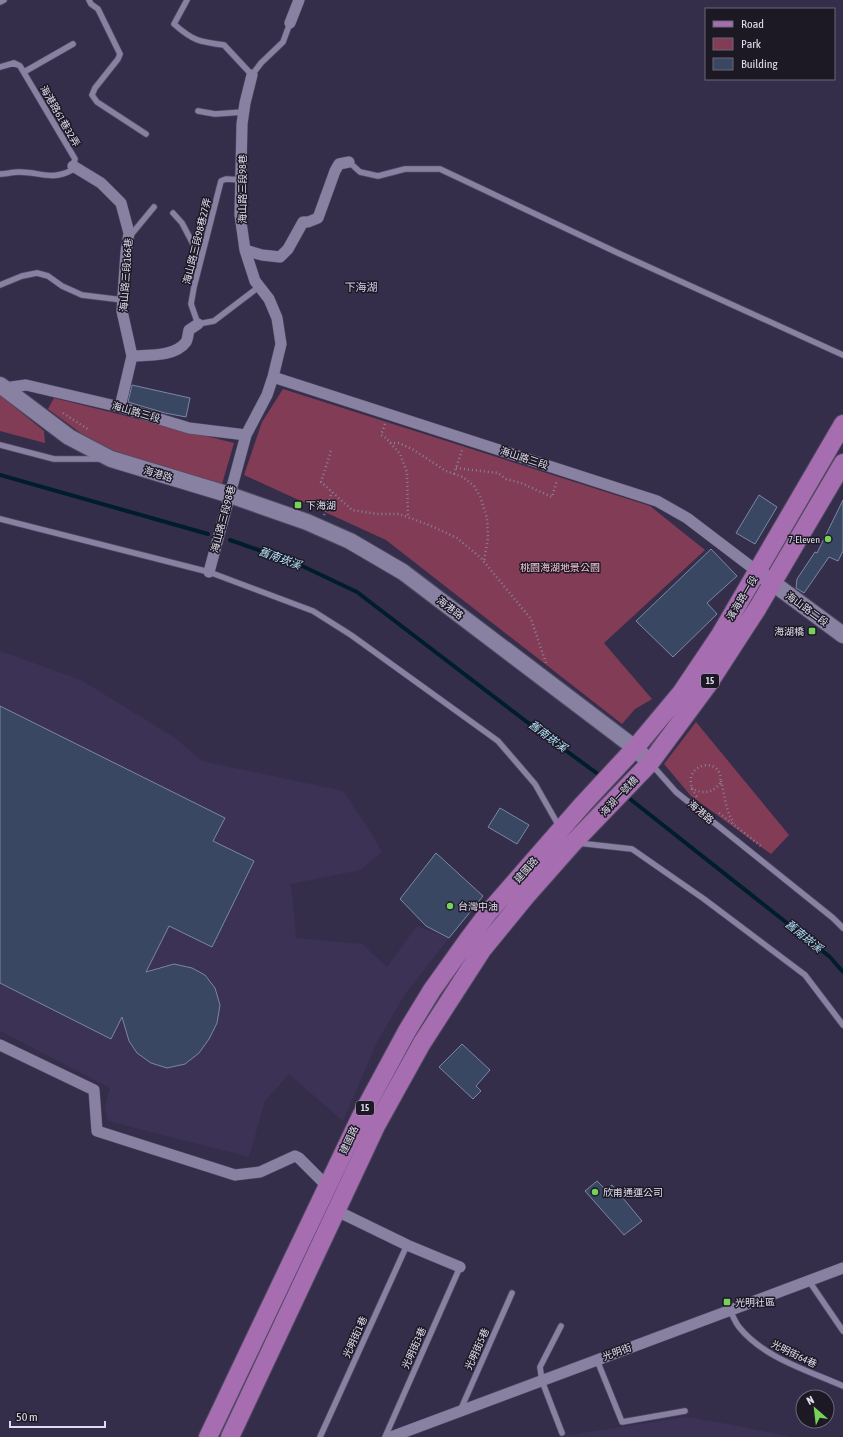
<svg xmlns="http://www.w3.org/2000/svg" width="843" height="1437" viewBox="0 0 843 1437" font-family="'Asap Condensed','Noto Sans TC',sans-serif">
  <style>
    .built { fill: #3c3255 }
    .green { fill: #833c56 }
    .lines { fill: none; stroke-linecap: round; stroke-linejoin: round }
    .stream { stroke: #001d2c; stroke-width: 4 }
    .building { fill: #3a4762; stroke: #7988a7 }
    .lane-casing { stroke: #504961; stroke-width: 7 }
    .street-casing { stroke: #504961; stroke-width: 12 }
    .secondary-casing { stroke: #504961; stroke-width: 18 }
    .primary-casing { stroke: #504961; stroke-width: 20 }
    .path { stroke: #878199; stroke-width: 2.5; stroke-dasharray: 1 3; stroke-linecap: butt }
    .lane { stroke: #8981a2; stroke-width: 5.5 }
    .street { stroke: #8981a2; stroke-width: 11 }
    .secondary { stroke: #8981a2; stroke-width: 16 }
    .primary { stroke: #a66eb0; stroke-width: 18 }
    .poi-dot { fill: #76d25a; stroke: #1c1925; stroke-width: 1.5 }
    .labels { text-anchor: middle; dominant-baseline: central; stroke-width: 3; stroke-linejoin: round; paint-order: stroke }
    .shield { fill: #1c1925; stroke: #a5a2b2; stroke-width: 1 }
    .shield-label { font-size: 9px; font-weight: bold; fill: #e0dcef }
    .street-label { font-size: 10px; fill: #e0dcef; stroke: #1c1925 }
    .poi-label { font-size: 10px; fill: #e0dcef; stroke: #1c1925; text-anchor: start }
    .park-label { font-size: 10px; fill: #f7c4d3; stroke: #1c1925 }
    .neighbourhood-label { font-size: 11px; fill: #d1c9ec; stroke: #1c1925 }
    .water-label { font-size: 11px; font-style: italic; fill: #b4e3fe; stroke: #1c1925 }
  </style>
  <rect width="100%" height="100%" fill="#352e4a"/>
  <!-- built -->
  <path class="built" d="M0,651L81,680L175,738L202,761L343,791L373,836L382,852L360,870L291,884L296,938L362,944L387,967L417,926L449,938L405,994L377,1042L343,1121L289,1074L265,1101L249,1157L108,1121L105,1106L110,1088L0,1031Z
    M686,1417L733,1425L791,1437H557Z"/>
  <!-- green -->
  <path class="green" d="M283,389L650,506L705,550L604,643L652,699L635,709L622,724L386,540L244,475L262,422Z
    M0,395L44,431L45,443L0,431Z
    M54,398L234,443L222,484L105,451L48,409Z
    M696,722L789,835L771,854L691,796L664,764Z"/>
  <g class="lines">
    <!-- stream -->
    <path class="stream" d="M0,475L208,534
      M230,540L298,564L357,592L531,725L602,777
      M625,795L830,957L843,972"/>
  </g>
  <!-- building -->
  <path class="building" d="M132,385L190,398L186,417L165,413L128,402Z
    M759,495L777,507L755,544L736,533Z
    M843,500V551L838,561L829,557L804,593L796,588L797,579L815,552L817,553Z
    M711,549L737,576L707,603L717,614L673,657L636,621Z
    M0,706L225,818L213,841L254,861L212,947L169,926L146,972L174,964L192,968L205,975L215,988L220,1005L217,1023L209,1039L199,1053L185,1064L167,1068L151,1063L137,1053L129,1041L122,1017L111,1039L0,983Z
    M500,808L529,825L517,844L488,827Z
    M436,853L483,896L449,938L426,926L400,899Z
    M462,1044L490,1070L476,1086L481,1091L473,1099L439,1067Z
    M597,1181L606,1190L612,1185L642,1221L624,1235L585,1191Z"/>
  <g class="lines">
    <defs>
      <path id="lane" d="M89,0L91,4L98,9L120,54L118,59L95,88L92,95L97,102L146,134
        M187,0L174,24C193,41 200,42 224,45L252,75L261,63L283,42L290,23
        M0,2L4,0
        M0,67L14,63L20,66L75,159L72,170C52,181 40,172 19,172C13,172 6,174 0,174
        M24,72L73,44
        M198,111L215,114L244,112
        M349,162L360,172L378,176L405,169H440L618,253L843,355
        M241,180L226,179L221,181L194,287L191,304L198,324L214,321L260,286
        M173,213L182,223L201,259
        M130,236L154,207
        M0,285L22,276L37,273L48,276L62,286L82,295L123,300
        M0,445L54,459H102
        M0,519L209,572L313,611L351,635L498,741L535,784L560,828
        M652,765L676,792L833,918L843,928
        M578,843L632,849L704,899L805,975L843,1025
        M809,1281L843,1331
        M730,1310C733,1316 735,1322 739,1327C764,1358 807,1370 843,1386
        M561,1326L540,1367L542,1381L562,1433
        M597,1360L622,1422L685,1411
        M460,1411L512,1293
        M320,1437L407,1245
        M385,1437L460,1267"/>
      <path id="street" d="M290,23L299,0
        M73,166L101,183L121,203L129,233L126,252L122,311L132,356L120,407
        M245,250L262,255L280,257L288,249L303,222H308L318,218L335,171L339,164L349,162
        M132,356C148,355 175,357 186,342C188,339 188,333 189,330L198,324
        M273,377L657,501L687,518L758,572
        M4,388L26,385L120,407L189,428L246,435
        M209,572L246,435L267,395L273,377L281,344L277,318L269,299L255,281L245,250L240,215L242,124L245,103L252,75
        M0,1045L94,1090L97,1131L235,1175L260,1172L295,1156L299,1158L327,1186
        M337,1211L407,1245L460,1267
        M391,1437L843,1268"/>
      <path id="secondary" d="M0,385L69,437L111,459L230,495L307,522L350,541L403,572L635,748L650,763
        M762,575L843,635"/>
      <path id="primary" d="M208,1437L360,1118L407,1031L432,990L467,941L488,913L583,804L635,748L681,693L720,635L843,424
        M230,1437L376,1126L422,1043L482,950L527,895L573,843L650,763L707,686L757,609L843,463"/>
    </defs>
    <!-- lane casing -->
    <use href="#lane" class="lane-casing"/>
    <!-- street casing -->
    <use href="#street" class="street-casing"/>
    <!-- secondary casing -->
    <use href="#secondary" class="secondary-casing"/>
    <!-- primary casing -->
    <use href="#primary" class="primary-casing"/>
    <!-- path -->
    <path class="path" d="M63,413L89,430
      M385,424L381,435L386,438L400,454L407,472L408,517
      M390,443H399L412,449L446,471L463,477L474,486L480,496L487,518L488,538L484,561
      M331,451L321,482L352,510L378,514H399L429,525L457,538L481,558L531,619L546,663
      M456,468L498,473L506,479L521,483L552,497L557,480
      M454,474L462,450
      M324,515L332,492
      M721,781C725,795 725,810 734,823
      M691,788C703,794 710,794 720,784C726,752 673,764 697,797
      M719,813L762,847"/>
    <!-- lane -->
    <use href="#lane" class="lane"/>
    <!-- street -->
    <use href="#street" class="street"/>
    <!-- secondary -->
    <use href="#secondary" class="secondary"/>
    <!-- primary -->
    <use href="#primary" class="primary"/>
  </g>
  <!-- markers -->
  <g class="poi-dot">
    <rect x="294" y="501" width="8" height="8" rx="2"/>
    <circle cx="828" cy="539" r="4"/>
    <rect x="808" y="627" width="8" height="8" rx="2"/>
    <circle cx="450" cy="906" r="4"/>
    <circle cx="595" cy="1192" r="4"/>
    <rect x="723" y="1298" width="8" height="8" rx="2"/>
  </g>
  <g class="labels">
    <!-- shield labels -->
    <g class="shield">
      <rect x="701" y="674" width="18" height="14" rx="3"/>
      <rect x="356" y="1101" width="18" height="14" rx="3"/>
    </g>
    <g class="shield-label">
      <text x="710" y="681">15</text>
      <text x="365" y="1108">15</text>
    </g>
    <!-- street labels -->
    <g class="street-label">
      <text transform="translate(60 116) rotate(60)">海港路61巷32弄</text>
      <text transform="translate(242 189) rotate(-90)">海山路三段98巷</text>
      <text transform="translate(197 241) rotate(-76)">海山路三段98巷27弄</text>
      <text transform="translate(126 275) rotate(-86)">海山路三段166巷</text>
      <text transform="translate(136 412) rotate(16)">海山路三段</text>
      <text transform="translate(524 458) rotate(18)">海山路三段</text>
      <text transform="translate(158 474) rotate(17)">海港路</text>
      <text transform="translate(223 519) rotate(-75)">海山路三段98巷</text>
      <text transform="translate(742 598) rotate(-59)">濱海路一段</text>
      <text transform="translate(450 608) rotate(37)">海港路</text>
      <text transform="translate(807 609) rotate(36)">海山路二段</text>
      <text transform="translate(619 796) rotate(-47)">海湖一號橋</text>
      <text transform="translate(701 812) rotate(40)">海港路</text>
      <text transform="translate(526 870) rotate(-49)">建國路</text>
      <text transform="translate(349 1140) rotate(-65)">建國路</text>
      <text transform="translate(355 1337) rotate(-66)">光明街1巷</text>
      <text transform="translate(414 1348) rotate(-66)">光明街3巷</text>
      <text transform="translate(477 1349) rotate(-66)">光明街5巷</text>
      <text transform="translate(617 1352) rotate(-20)">光明街</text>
      <text transform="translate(794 1354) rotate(26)">光明街64巷</text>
    </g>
    <!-- poi labels -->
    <g class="poi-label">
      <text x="306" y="505">下海湖</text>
      <text x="820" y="539" text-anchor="end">7-Eleven</text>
      <text x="804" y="631" text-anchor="end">海湖橋</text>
      <text x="458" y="906">台灣中油</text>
      <text x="603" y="1192">欣甫通運公司</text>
      <text x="735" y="1302">光明社區</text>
    </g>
    <!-- park labels -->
    <g class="park-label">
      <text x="560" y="567">桃園海湖地景公園</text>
    </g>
    <!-- neighbourhood labels -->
    <g class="neighbourhood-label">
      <text x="361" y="287">下海湖</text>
    </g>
    <!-- water labels -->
    <g class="water-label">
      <text transform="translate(280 558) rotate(20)">舊南崁溪</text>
      <text transform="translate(548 736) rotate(37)">舊南崁溪</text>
      <text transform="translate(804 936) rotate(39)">舊南崁溪</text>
    </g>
  </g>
  <!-- legend -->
  <rect x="705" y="8" width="130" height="72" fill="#1c1925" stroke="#6a6776"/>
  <rect x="713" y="21" width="20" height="6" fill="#a66eb0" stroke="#6a6776"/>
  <text x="741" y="28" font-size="12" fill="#e0dcef">Road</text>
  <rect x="713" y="38" width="20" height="12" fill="#833c56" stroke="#6a6776"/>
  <text x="741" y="48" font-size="12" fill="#e0dcef">Park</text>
  <rect x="713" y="58" width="20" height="12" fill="#3a4762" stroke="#6a6776"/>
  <text x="741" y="68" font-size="12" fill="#e0dcef">Building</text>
  <!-- north arrow -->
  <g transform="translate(815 1409) rotate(332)"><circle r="19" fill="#1c1925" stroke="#6a6776"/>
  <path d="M0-3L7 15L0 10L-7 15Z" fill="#76d25a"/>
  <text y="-6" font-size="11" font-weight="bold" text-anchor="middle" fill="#e0dcef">N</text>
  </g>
  <!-- scale -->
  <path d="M10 1421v6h95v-6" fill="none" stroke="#e0dcef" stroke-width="2"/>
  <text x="16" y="1421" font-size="12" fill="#e0dcef" stroke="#1c1925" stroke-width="3" paint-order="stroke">50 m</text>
</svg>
